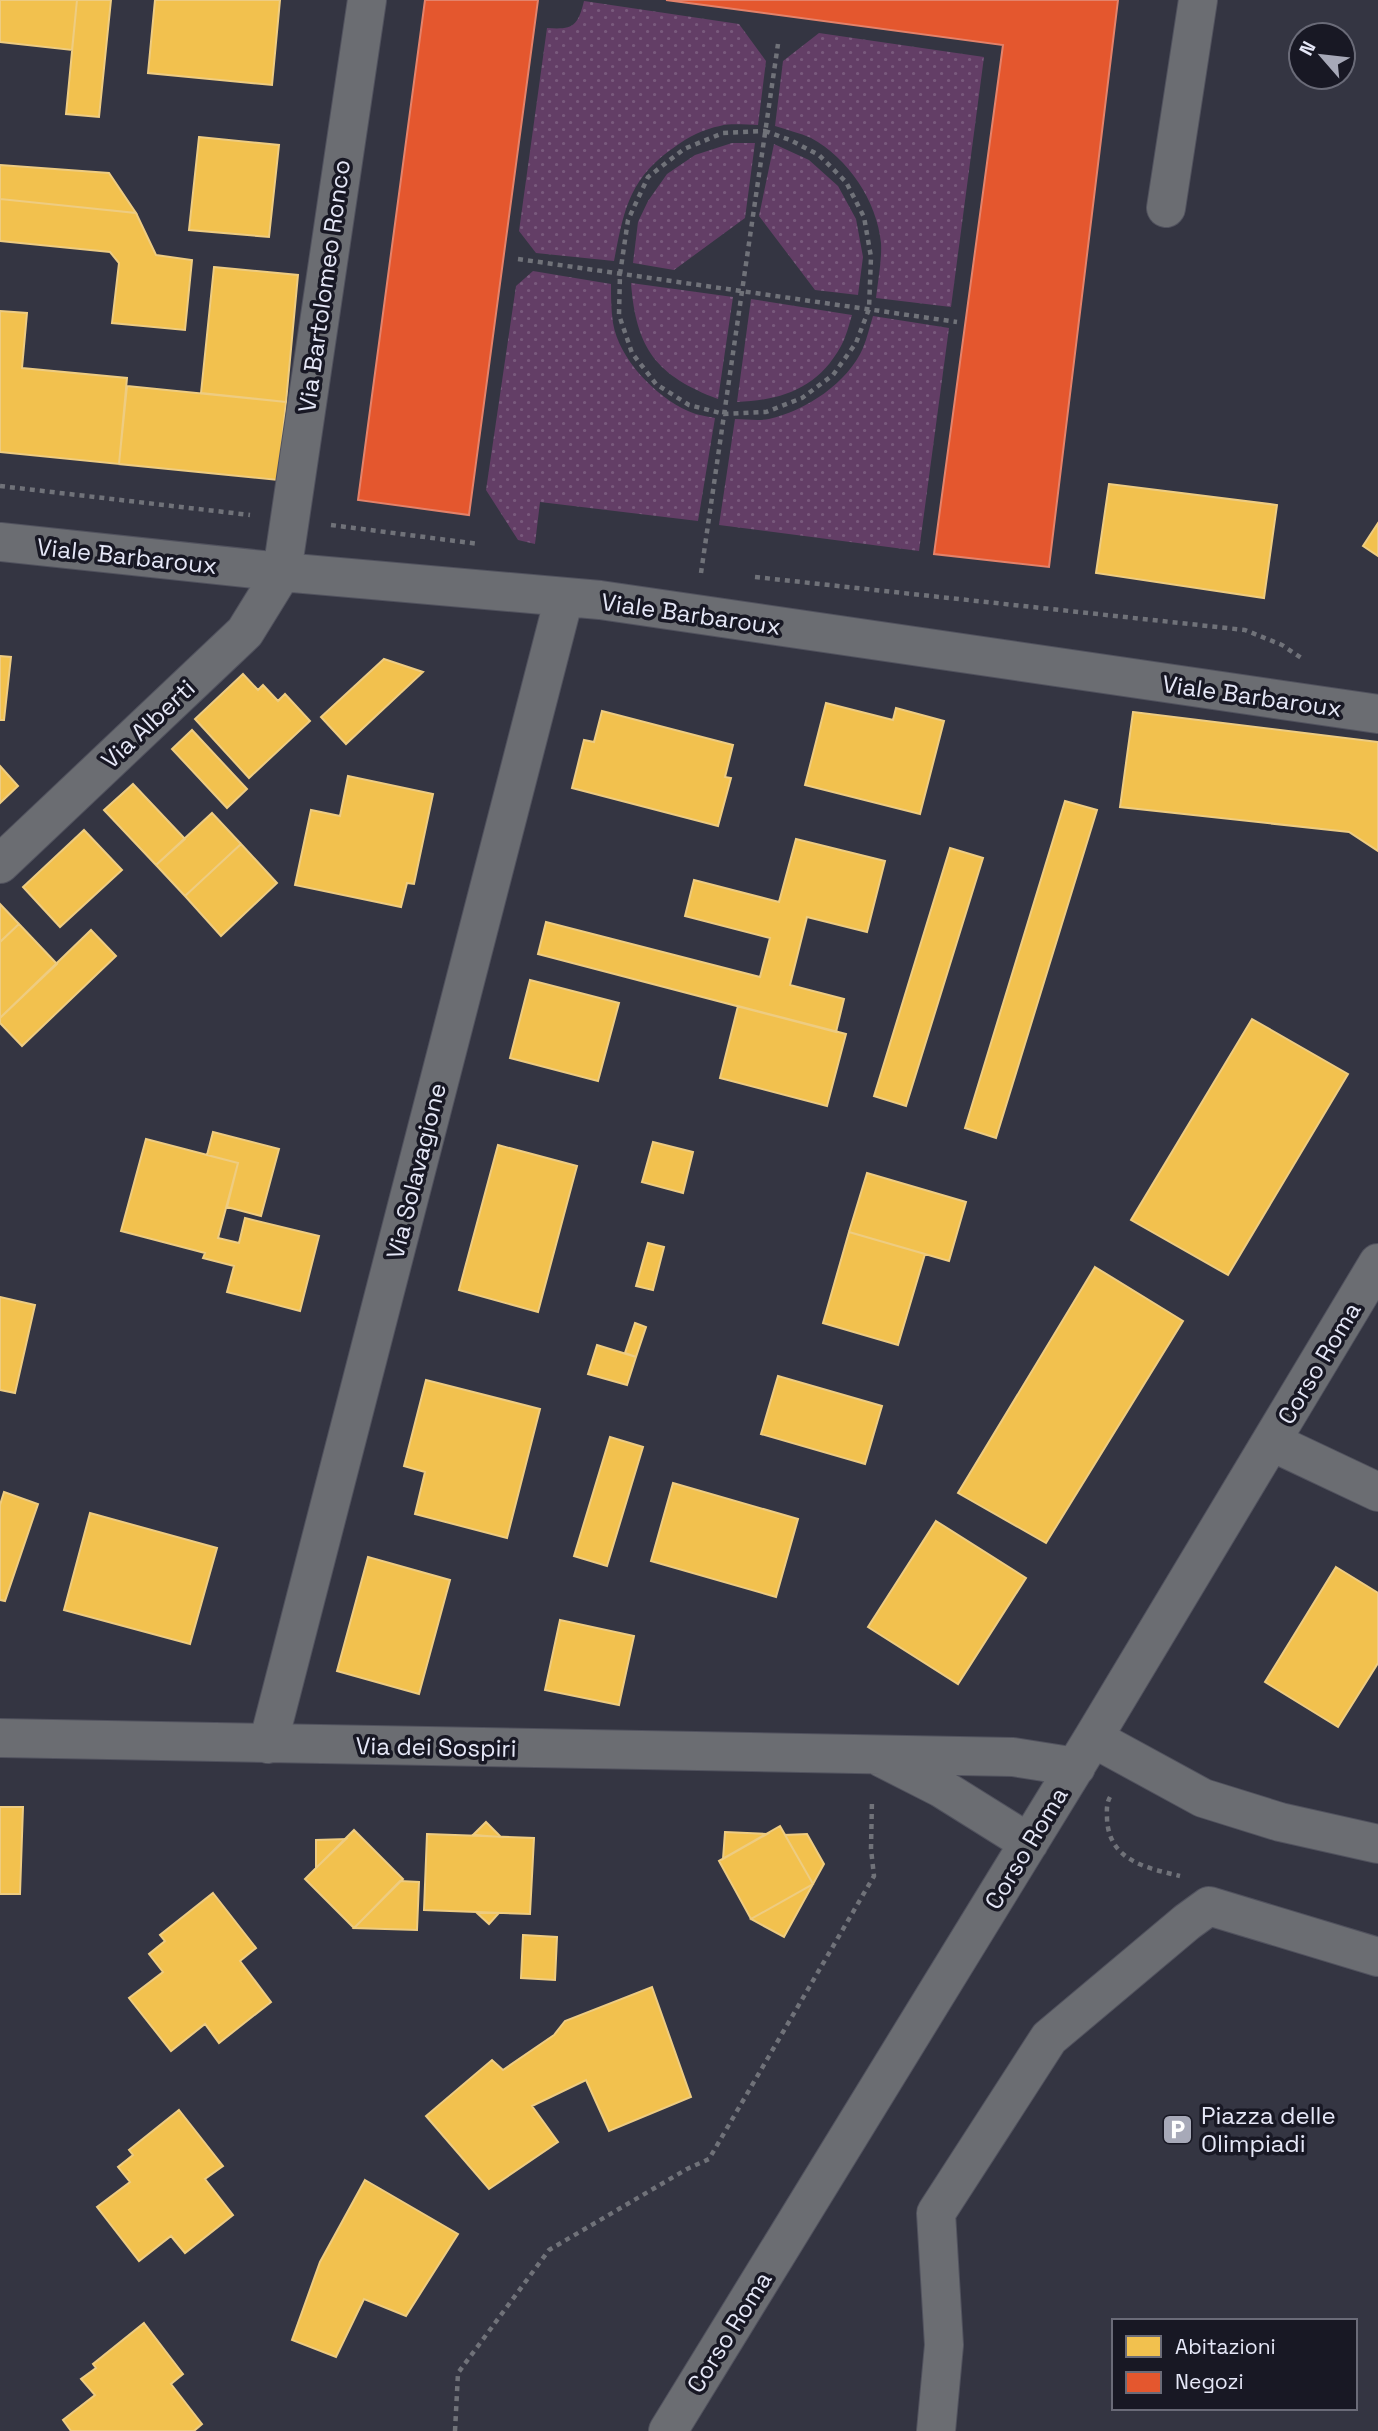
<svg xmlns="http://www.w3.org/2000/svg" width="1378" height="2431" viewBox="0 0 1378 2431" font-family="'Space Grotesk',sans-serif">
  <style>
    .grass { fill: url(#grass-dots) }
    .homes { fill: #f2c14e; stroke: #eecc81; stroke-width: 2 }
    .shops { fill: #e4572e; stroke: #e4826a; stroke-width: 2 }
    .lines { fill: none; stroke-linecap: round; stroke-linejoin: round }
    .minor-casing { stroke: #51525e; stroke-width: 40 }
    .path { stroke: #707279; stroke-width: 4.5; stroke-dasharray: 5 5; stroke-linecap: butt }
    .minor { stroke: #6b6d72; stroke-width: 38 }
    .labels { text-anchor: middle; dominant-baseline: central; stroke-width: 7; stroke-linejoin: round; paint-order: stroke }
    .street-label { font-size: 24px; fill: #e5e7f7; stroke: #181824 }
    .poi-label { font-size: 24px; fill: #e5e7f7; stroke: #181824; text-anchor: start }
  </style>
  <defs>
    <pattern id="grass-dots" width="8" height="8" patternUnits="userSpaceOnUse" patternTransform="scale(1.75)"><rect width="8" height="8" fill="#633e66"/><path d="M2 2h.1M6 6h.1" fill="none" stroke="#795a7d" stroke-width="1.8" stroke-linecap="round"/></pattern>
  </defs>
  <rect width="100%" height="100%" fill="#343542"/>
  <!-- grass -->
  <path class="grass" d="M584,1L739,24L766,61L758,125C746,125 731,123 720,126C704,129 688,137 676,146C629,178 624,209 614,261L536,253L519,231L547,28C573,30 578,26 584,1Z
    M819,33L984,57L951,307L876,298C878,280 882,260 881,243C877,201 848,158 811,138C800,133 787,130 775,126L783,61Z
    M732,143H755L745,218L674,270L633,263L638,222L648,201L667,174L695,155Z
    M774,144L809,160L838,186L856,219L863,257L858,295L815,290L759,216Z
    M533,271L611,284C611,297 611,310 613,323C619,359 655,396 688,411C696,415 706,416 715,418L698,521L540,502L535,544L518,540L486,490L516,286Z
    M631,283L733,297L718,399C657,376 636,349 631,283Z
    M751,299L852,315C849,325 846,337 841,346C818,388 783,400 737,402Z
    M873,316L949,328L919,551L719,525L735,419C746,419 758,421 769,419C805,411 848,383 863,348C867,338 870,326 873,316Z"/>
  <!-- homes -->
  <path class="homes" d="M0,0H77L72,50L0,42Z
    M77,0H111L99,117L66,114Z
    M155,0H280L272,85L148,73Z
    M199,137L279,145L269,237L189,230Z
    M0,165L109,173L136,213L0,199Z
    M0,199L136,213L156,255L192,260L185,330L112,323L119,263L110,252L0,241Z
    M214,267L298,275L286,402L201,393Z
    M0,311L27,313L22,368L127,378L119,464L0,452Z
    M127,386L286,402L278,480L119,464Z
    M1109,484L1277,505L1264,598L1096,573Z
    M1378,523V556L1363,546Z
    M0,656L11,657L4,720H0Z
    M384,659L423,672L346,744L321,717Z
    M243,674L258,690L263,685L278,701L285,694L310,721L249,778L195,719Z
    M826,703L893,720L896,708L944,721L920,814L805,785Z
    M602,711L733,745L725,777L731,778L718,826L572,788L584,740L594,742Z
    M1133,712L1378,742V851L1349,832L1120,807Z
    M192,730L247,789L227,808L172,749Z
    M0,766L18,786L0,803Z
    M348,776L433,794L414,884L407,883L401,907L295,885L311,810L340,816Z
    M133,784L185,839L156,865L104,810Z
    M1065,801L1097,810L996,1138L965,1128Z
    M212,813L241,844L185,896L156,865Z
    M84,830L122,870L60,927L23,887Z
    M796,839L885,861L867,932L807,917L790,985L844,999L836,1032L538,954L546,922L760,977L770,938L685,916L694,880L779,902Z
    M241,844L277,883L221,936L185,896Z
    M950,848L983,858L906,1106L874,1096Z
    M0,904L19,924L0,942Z
    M19,924L57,964L0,1018V942Z
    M91,930L116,956L22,1046L0,1023V1018Z
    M530,980L619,1003L598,1081L510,1058Z
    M738,1006L846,1034L827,1106L720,1078Z
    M1252,1019L1348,1074L1228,1275L1131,1220Z
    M213,1132L279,1149L261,1216L227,1207L238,1163L207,1155Z
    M146,1139L238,1163L218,1238L239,1243L245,1218L319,1236L300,1311L227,1292L234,1266L203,1258L205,1253L121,1231Z
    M653,1142L693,1152L683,1193L642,1182Z
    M498,1145L577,1166L538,1312L459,1290Z
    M867,1173L966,1202L949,1261L849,1232Z
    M849,1232L925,1254L898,1345L823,1323Z
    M648,1243L664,1247L653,1290L636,1286Z
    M1095,1267L1183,1321L1046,1543L958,1493Z
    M0,1297L35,1305L15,1393L0,1390Z
    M635,1323L646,1327L636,1357L625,1353Z
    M597,1345L636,1357L627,1385L588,1374Z
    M778,1376L882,1406L865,1464L761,1434Z
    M426,1380L540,1409L507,1538L415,1514L425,1472L404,1466Z
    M610,1437L643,1447L607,1566L574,1556Z
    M673,1483L798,1519L776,1597L651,1561Z
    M4,1492L38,1504L5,1601L0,1600V1505Z
    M90,1513L217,1548L190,1644L64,1610Z
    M936,1521L1026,1578L958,1684L868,1627Z
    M368,1557L450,1580L419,1694L337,1671Z
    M1336,1567L1378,1593V1663L1338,1727L1265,1682Z
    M560,1620L634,1636L619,1705L545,1690Z
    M0,1807H23L20,1894H0Z
    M486,1822L501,1837L473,1835Z
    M780,1826L813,1884L751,1919L719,1861Z
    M354,1830L403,1879L354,1928L305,1879Z
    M725,1832L767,1834L723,1859Z
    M427,1834L534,1838L530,1914L424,1910Z
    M807,1834L824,1864L813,1884L785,1835Z
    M346,1839L316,1868V1840Z
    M400,1881L419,1882L417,1930L354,1928Z
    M813,1884L784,1937L751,1919Z
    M213,1893L256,1948L240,1961L271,2002L219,2043L205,2024L171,2051L129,1998L163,1972L149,1954L165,1941L160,1935Z
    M476,1912L499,1913L489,1924Z
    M523,1935L557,1937L555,1980L521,1978Z
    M652,1987L691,2097L609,2131L586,2080L532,2106L558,2142L489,2189L426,2116L492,2060L503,2070L554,2035L565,2021Z
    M179,2110L223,2166L205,2179L233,2215L185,2253L171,2236L139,2261L97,2207L130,2182L118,2167L133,2155L129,2150Z
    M365,2180L458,2234L406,2316L364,2299L336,2357L292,2340L320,2262Z
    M144,2323L183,2374L171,2384L202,2424L194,2431H71L63,2420L95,2395L81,2379L96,2368L93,2364Z"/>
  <!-- shops -->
  <path class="shops" d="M425,0H538L469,515L358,500Z
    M666,0H1118L1049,567L934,554L1003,45Z"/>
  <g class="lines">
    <defs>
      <path id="minor" d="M1166,208L1198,0
        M0,542L282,572L600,600L1378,714
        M0,864L245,632L282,572L367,0
        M1272,1442L1378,1492
        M0,1738L1013,1757L1076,1767
        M1093,1738L1203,1798L1280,1822L1378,1844
        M268,1744L564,598
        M880,1757L941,1788L1029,1843
        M668,2431L1093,1738L1378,1263
        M936,2431L944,2345L936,2213L1049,2038L1187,1922L1209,1906L1378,1957"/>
    </defs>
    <!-- minor casing -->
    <use href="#minor" class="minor-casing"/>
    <!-- path -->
    <path class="path" d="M765,131L790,140L819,155L846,182L864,217L871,257L869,309L856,343L833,375L802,398L766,412L724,414L689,405L656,384L632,353L619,315L620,274L628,220L648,177L684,149L723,133Z
      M518,259L957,322
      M0,486L250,515
      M331,525L479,544
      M701,573L778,44
      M755,577L1245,630L1282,645L1303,659
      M1110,1797C1106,1804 1107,1811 1107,1819C1109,1861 1147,1868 1180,1876
      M455,2431L458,2373L549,2250L687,2169L709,2159L874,1876L871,1849L872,1799"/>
    <!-- minor -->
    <use href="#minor" class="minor"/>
  </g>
  <!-- icons -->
  <defs>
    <symbol id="parking-square" viewBox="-11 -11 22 22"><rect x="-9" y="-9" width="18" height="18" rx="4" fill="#a7a9b8" stroke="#181824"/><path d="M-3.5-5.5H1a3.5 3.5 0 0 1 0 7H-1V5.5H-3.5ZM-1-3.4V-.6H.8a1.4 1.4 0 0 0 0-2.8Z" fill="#fff"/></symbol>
  </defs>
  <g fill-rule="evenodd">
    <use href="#parking-square" x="1160" y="2112" width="35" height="35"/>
  </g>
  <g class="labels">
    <!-- street labels -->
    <g class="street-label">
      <text transform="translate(324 286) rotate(-82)">Via Bartolomeo Ronco</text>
      <text transform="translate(127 556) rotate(6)">Viale Barbaroux</text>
      <text transform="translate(691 614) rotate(8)">Viale Barbaroux</text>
      <text transform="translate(1252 696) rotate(8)">Viale Barbaroux</text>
      <text transform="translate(148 724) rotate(-43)">Via Alberti</text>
      <text transform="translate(416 1171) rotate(-76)">Via Solavagione</text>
      <text transform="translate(1319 1363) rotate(-59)">Corso Roma</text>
      <text transform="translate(436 1747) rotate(1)">Via dei Sospiri</text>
      <text transform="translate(1026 1848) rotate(-59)">Corso Roma</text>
      <text transform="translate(729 2332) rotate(-58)">Corso Roma</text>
    </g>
    <!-- poi labels -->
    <g class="poi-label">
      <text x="1201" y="2115">Piazza delle<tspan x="1201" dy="28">Olimpiadi</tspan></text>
    </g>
  </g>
  <!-- legend -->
  <rect x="1112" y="2319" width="245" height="91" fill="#181824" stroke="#6a6b78" stroke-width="2"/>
  <rect x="1126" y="2336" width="35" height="21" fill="#f2c14e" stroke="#6a6b78" stroke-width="2"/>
  <text x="1175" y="2354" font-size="21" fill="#e5e7f7">Abitazioni</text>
  <rect x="1126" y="2372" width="35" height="21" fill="#e4572e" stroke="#6a6b78" stroke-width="2"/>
  <text x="1175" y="2389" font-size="21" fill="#e5e7f7">Negozi</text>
  <!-- north arrow -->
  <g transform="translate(1322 56) rotate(298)"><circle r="33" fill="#181824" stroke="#6a6b78" stroke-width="2"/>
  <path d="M0-5L12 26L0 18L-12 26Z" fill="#a7a9b8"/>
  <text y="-10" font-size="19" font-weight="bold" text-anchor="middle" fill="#e5e7f7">N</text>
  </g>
</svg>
